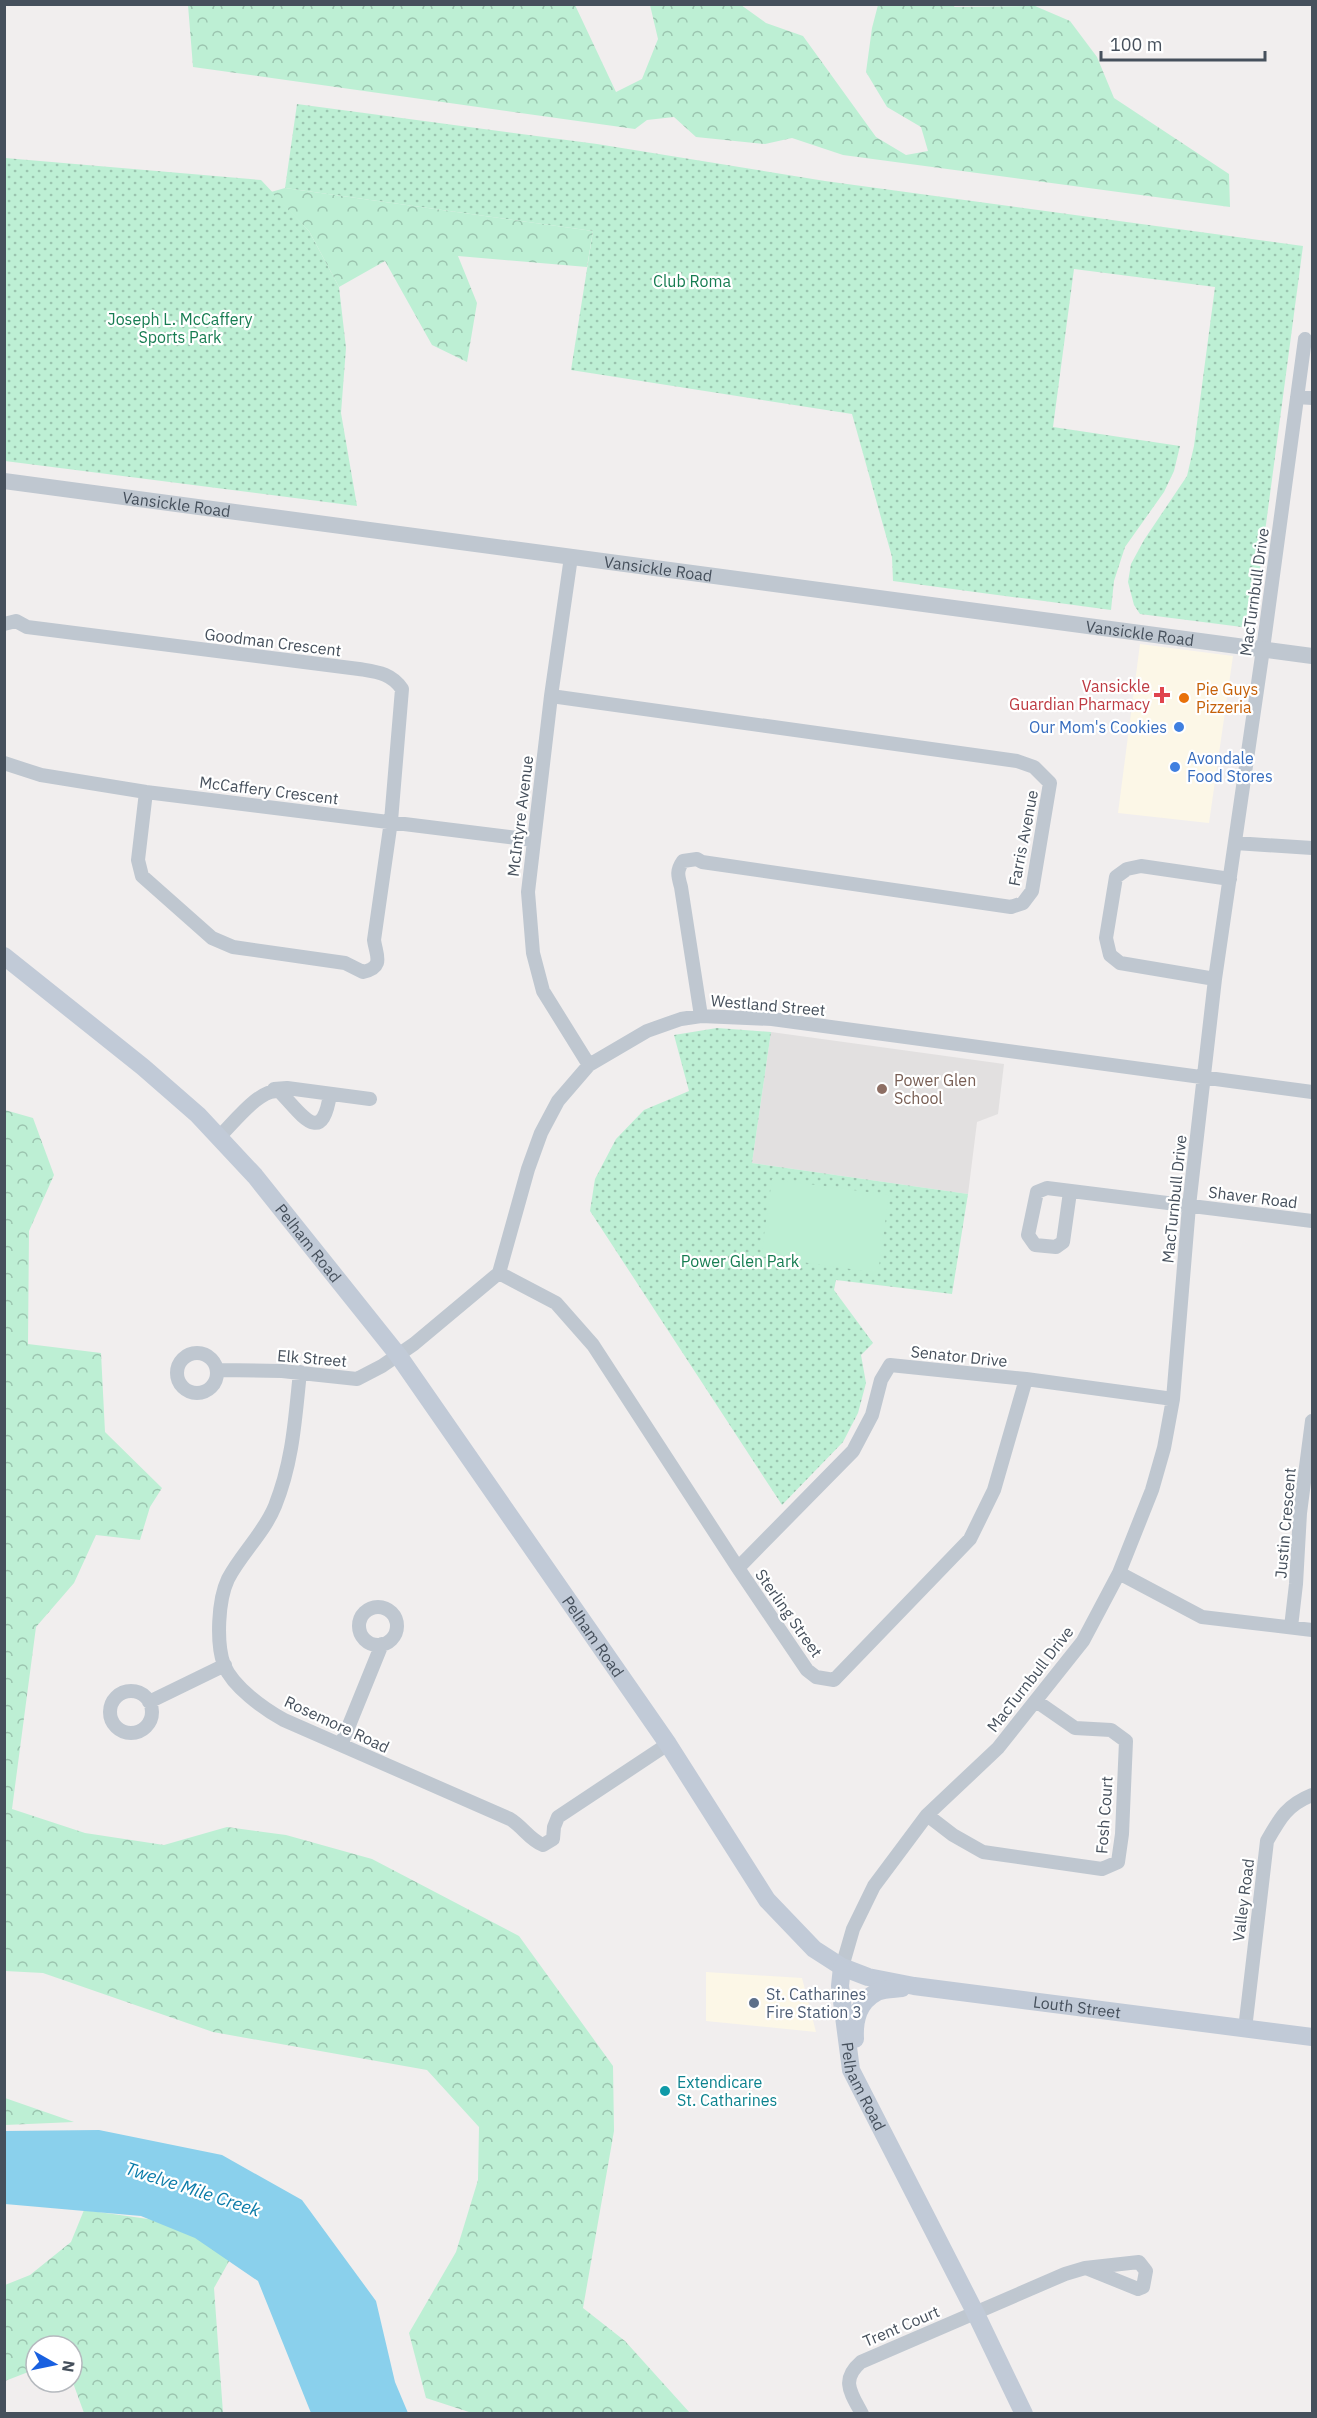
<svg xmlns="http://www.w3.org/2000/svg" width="1317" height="2418" viewBox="0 0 1317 2418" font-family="'IBM Plex Sans',sans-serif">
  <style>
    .commercial { fill: #fcf7e7 }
    .education { fill: #e2e0e0 }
    .green { fill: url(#green-dots) }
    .forest { fill: url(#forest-crowns) }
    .pitch { fill: #bdefd4 }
    .water { fill: #8ad0ec }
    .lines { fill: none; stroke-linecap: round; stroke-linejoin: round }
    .minor { stroke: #bfc7d0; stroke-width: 14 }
    .tertiary { stroke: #bfc7d0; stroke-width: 16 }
    .secondary { stroke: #c1cad7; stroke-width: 18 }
    .health-dot { fill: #e0444e; stroke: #fff; stroke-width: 2 }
    .food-dot { fill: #e8710a; stroke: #fff; stroke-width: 2 }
    .shop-dot { fill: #3f7fe0; stroke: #fff; stroke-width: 2 }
    .education-dot { fill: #8d6e63; stroke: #fff; stroke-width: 2 }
    .service-dot { fill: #5c6f8a; stroke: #fff; stroke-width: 2 }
    .culture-dot { fill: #0f9aa8; stroke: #fff; stroke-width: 2 }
    .labels { text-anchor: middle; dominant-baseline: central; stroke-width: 4.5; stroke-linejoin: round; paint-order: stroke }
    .park-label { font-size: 16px; fill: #177d52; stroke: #fff }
    .street-label { font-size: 16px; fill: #46505c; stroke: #fff }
    .health-label { font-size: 16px; fill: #be3a42; stroke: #fff; text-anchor: end }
    .food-label { font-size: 16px; fill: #c56008; stroke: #fff; text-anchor: start }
    .shop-label { font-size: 16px; fill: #366cbe; stroke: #fff; text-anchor: end }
    .education-label { font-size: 16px; fill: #785e54; stroke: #fff; text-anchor: start }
    .service-label { font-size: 16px; fill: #4e5e75; stroke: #fff; text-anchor: start }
    .culture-label { font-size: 16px; fill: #0d838f; stroke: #fff; text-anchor: start }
    .water-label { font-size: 18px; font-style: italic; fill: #0c7ca9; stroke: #fff }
  </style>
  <defs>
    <pattern id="green-dots" width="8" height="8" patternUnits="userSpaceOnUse" patternTransform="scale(1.5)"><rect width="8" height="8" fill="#bdefd4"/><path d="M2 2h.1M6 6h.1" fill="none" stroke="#9bc4af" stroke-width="1.8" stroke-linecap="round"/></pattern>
    <pattern id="forest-crowns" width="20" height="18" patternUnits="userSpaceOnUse" patternTransform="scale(1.5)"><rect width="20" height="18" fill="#bdefd4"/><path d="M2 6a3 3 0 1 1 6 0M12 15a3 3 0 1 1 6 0" fill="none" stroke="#9bc4af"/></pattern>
  </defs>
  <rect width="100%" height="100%" fill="#f1eeee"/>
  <!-- commercial -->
  <path class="commercial" d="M1140,644L1233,656L1209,823L1118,813Z
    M706,1972L802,1978L816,2032L706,2021Z"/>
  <!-- education -->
  <path class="education" d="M771,1032L1004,1064L998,1114L977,1122L968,1194L752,1163Z"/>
  <!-- green -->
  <path class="green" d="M297,104L597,144L825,181L1303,246L1253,622L1250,628L1140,614L1134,605L1128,582L1131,564L1144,540L1187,476L1194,446L1215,287L1074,269L1053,427L1180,446L1174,471L1164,492L1125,547L1114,581L1111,610L893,581L892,557L852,414L571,370L593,231L285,188Z
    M5,158L261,180L309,231L339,287L346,348L341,413L357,506L5,461Z
    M717,1028L771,1032L752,1163L968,1194L952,1294L836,1280L834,1290L873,1343L861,1355L866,1383L858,1413L843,1442L782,1505L590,1211L595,1179L616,1139L644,1110L689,1091L674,1035Z"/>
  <!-- forest -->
  <path class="forest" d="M188,5H575L616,92L642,79L658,39L650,5H741L766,23L803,36L876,137L906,155L928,151L921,127L887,107L866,72L872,28L878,5H955L954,7L1035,6L1070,21L1097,57L1114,98L1229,174L1230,207L843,155L792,138L765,144L696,137L674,117L647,120L635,129L193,67Z
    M285,188L593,231L587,267L458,256L477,303L467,362L432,345L385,261L339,287L309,231L271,192Z
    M5,1110L33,1118L54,1175L29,1231L28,1344L101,1353L105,1432L162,1488L150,1507L140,1540L96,1535L74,1583L36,1627L12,1809L85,1833L164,1845L227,1827L286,1835L372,1859L519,1936L613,2066L614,2131L583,2308L625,2341L690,2413H472L426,2398L409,2333L456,2252L478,2180L479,2127L427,2070L213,2032L43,1973L5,1971Z
    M5,2098L74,2122L5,2125Z
    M84,2210L191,2225L237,2247L214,2288L223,2413H84L72,2380V2346H36V2369L5,2381V2285L30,2275L71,2242Z"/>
  <!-- pitch -->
  <path class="pitch" d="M772,1179L889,1195L878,1273L761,1256Z"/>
  <!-- water -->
  <path class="water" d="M99,2130L222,2155L302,2200L376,2301L395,2382L408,2413H311L258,2281L195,2238L141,2216L5,2204V2131Z"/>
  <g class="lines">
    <!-- minor -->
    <path class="minor" d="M1297,397L1312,398
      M571,557L551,696L528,892L533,953L543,991L589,1065
      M4,624L16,621L27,627L43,629L359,669C377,672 391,673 402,689L391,821L374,940C376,955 385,967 363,972L345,963L233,947L212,938L142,876L138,860L146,792
      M551,696L1017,761L1034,767L1050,783L1032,891L1023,903L1011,907L702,862L697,859L683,861C676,871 678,876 681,887L701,1016
      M4,763L41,775L146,792L533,840
      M1235,843L1312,848
      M1215,979L1120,963L1110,955L1106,938L1116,877L1127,869L1141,866L1230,879
      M274,1089L287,1088L370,1099
      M219,1137C232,1125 262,1085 280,1092C300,1112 322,1149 330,1094
      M1070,1192L1063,1242L1056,1247L1035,1245L1028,1235L1037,1192L1047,1188L1312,1221
      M499,1273L556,1303L593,1345L738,1568L807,1670L816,1677L834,1680L970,1539L994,1490L1026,1379
      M177 1373a20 20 0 1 1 40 0a20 20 0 1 1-40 0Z
      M218,1370L282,1371L357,1379L382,1366L414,1344L499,1273L528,1169L541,1133L558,1101L589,1065L647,1031L681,1019L701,1016L772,1019L1312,1092
      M300,1372C295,1419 293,1461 275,1506C264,1533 241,1554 228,1579C218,1600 216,1643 224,1665C233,1687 264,1709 284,1720L510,1819C522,1826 530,1840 543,1845L553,1839L554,1827L558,1817L668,1744
      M738,1568L853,1451L872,1415L881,1380L890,1365L1026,1379L1173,1399
      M1119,1573L1202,1617L1312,1630
      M359 1626a19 19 0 1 1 38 0a19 19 0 1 1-38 0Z
      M1291,1627L1296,1584L1300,1513L1312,1421
      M110 1712a21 21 0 1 1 42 0a21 21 0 1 1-42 0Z
      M149,1702L225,1665
      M341,1745L382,1644
      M927,1815L953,1835L983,1852L1102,1869L1118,1862L1122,1834L1126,1741L1111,1730L1075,1728L1036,1701
      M842,1967L853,1929L874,1886L927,1815L998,1748L1083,1641L1119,1573L1152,1490L1164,1448L1173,1399L1189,1206L1215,979L1263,649L1305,339
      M1245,2029L1267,1841C1280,1818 1287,1805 1312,1795
      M862,2414C851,2393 840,2380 861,2362L1065,2274L1085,2268L1139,2262L1146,2271L1143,2287L1138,2289L1086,2268"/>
    <!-- tertiary -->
    <path class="tertiary" id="s1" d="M4,481L1312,656"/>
    <!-- secondary -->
    <g class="secondary">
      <path id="s2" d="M4,956L143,1067L198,1115L255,1176L398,1355L668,1744L767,1900L814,1949L842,1967L868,1977L914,1986L1312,2037"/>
      <path id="s3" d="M842,1967L840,1986L851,2070L975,2312L1024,2414"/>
      <path d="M855,2039C854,2020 858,2002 877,1992C883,1989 894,1989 902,1988"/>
    </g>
  </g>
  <!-- markers -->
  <path class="health-dot" d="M1159 686h6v6h6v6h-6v6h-6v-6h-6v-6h6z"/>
  <circle class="food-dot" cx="1184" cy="698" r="6"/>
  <g class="shop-dot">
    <circle cx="1179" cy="727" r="6"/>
    <circle cx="1175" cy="767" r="6"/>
  </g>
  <circle class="education-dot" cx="882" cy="1089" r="6"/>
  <circle class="service-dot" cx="754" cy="2003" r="6"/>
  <circle class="culture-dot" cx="665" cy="2091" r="6"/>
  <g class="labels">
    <!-- park labels -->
    <g class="park-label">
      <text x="692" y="281">Club Roma</text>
      <text x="180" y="319">Joseph L. McCaffery<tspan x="180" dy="18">Sports Park</tspan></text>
      <text x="740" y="1261">Power Glen Park</text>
    </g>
    <!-- street labels -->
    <g class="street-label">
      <text stroke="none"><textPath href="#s1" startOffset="174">Vansickle Road</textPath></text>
      <text stroke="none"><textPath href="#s1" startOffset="660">Vansickle Road</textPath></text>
      <text transform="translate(1254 592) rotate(-82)">MacTurnbull Drive</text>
      <text stroke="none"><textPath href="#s1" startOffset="1146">Vansickle Road</textPath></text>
      <text transform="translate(273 642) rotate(7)">Goodman Crescent</text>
      <text transform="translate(269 790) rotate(7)">McCaffery Crescent</text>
      <text transform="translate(520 816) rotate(-83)">McIntyre Avenue</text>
      <text transform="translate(1023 838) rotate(-79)">Farris Avenue</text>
      <text transform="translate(768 1005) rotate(5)">Westland Street</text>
      <text transform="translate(1253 1197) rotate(7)">Shaver Road</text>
      <text transform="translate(1174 1199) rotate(-84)">MacTurnbull Drive</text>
      <text stroke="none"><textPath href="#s2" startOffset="420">Pelham Road</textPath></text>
      <text transform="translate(959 1356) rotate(6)">Senator Drive</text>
      <text transform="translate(312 1358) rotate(5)">Elk Street</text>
      <text transform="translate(1285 1523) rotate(-85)">Justin Crescent</text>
      <text transform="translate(789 1613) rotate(55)">Sterling Street</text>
      <text stroke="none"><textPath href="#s2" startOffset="906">Pelham Road</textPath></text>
      <text transform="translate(1030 1679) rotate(-52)">MacTurnbull Drive</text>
      <text transform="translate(337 1724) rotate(25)">Rosemore Road</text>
      <text transform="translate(1104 1815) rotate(-86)">Fosh Court</text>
      <text transform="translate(1243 1900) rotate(-83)">Valley Road</text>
      <text stroke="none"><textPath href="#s2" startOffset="1562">Louth Street</textPath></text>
      <text stroke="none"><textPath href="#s3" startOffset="123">Pelham Road</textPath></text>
      <text transform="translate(901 2326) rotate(-23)">Trent Court</text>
    </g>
    <!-- health labels -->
    <g class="health-label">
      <text x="1150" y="686">Vansickle<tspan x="1150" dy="18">Guardian Pharmacy</tspan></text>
    </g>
    <!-- food labels -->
    <g class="food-label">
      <text x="1196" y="689">Pie Guys<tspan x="1196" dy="18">Pizzeria</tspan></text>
    </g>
    <!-- shop labels -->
    <g class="shop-label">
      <text x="1167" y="727">Our Mom's Cookies</text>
      <text x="1187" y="758" text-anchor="start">Avondale<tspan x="1187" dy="18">Food Stores</tspan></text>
    </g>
    <!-- education labels -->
    <g class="education-label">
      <text x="894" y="1080">Power Glen<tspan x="894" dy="18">School</tspan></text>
    </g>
    <!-- service labels -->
    <g class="service-label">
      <text x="766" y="1994">St. Catharines<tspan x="766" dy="18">Fire Station 3</tspan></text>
    </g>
    <!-- culture labels -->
    <g class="culture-label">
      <text x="677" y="2082">Extendicare<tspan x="677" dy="18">St. Catharines</tspan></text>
    </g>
    <!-- water labels -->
    <g class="water-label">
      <text transform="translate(193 2189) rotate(18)">Twelve Mile Creek</text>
    </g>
  </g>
  <!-- border -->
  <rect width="1317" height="2418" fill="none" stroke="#46505c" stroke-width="12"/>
  <!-- north arrow -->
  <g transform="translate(54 2364) rotate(99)"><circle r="28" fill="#ffffff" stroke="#b5b9be" stroke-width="1.5"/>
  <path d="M0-4.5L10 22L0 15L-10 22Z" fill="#1960e0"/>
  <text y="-9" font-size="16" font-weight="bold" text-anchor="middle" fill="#46505c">N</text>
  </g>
  <!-- scale -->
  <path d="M1101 51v9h164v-9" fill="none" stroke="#46505c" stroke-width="3"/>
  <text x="1110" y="51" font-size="18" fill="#46505c" stroke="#ffffff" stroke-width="4.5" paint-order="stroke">100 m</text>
</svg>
